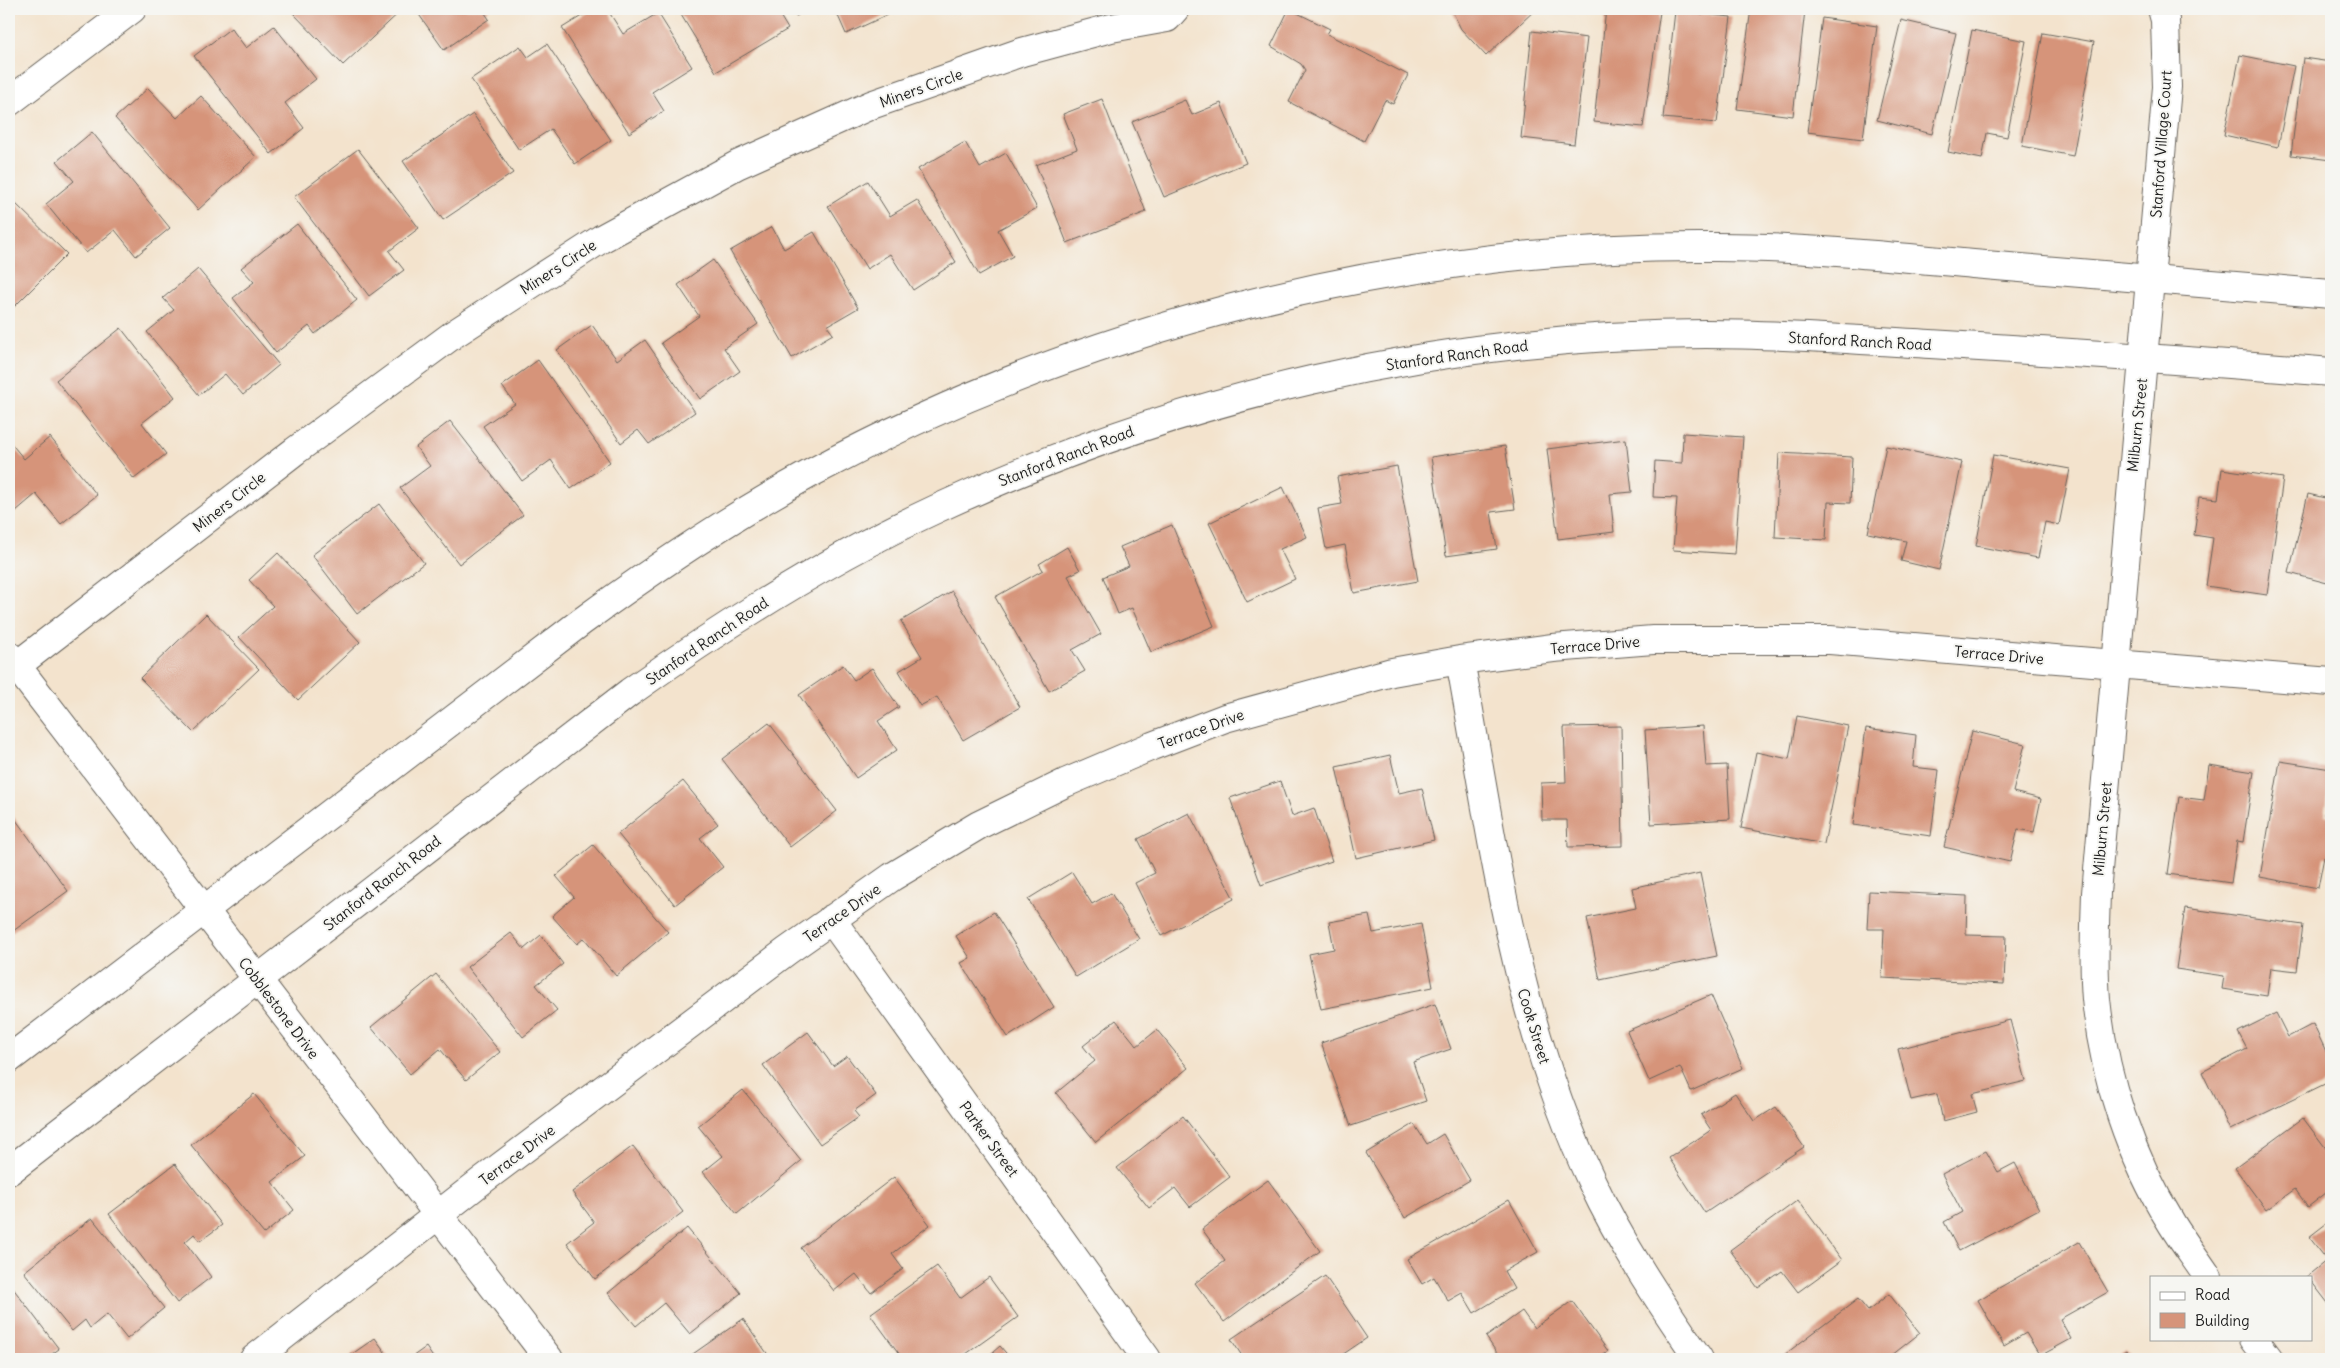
<svg xmlns="http://www.w3.org/2000/svg" width="2340" height="1368" viewBox="0 0 2340 1368" font-family="Delius,sans-serif">
  <style>
    .building { fill: #d6947a }
    .lines { fill: none; stroke-linecap: round; stroke-linejoin: round }
    .minor-casing { stroke: #67625a; stroke-width: 30 }
    .major-casing { stroke: #67625a; stroke-width: 30 }
    .minor { stroke: #fff; stroke-width: 28 }
    .major { stroke: #fff; stroke-width: 28 }
    .labels { text-anchor: middle; dominant-baseline: central; stroke-width: 4; stroke-linejoin: round; paint-order: stroke }
    .street-label { font-size: 15px; fill: #1c1c1c; stroke: #f6f6f2 }
  </style>
  <rect width="100%" height="100%" fill="#f6f6f2"/>
  <filter id="ink" filterUnits="userSpaceOnUse"><feTurbulence type="fractalNoise" baseFrequency=".02" numOctaves="2"/><feDisplacementMap in="SourceGraphic" scale="10" xChannelSelector="R" yChannelSelector="G"/><feConvolveMatrix kernelMatrix="1 2 1 2 8 2 1 2 1" color-interpolation-filters="sRGB"/></filter>
  <filter id="wash" filterUnits="userSpaceOnUse"><feTurbulence type="fractalNoise" baseFrequency=".0096" numOctaves="4" result="noise"/><feDisplacementMap in="SourceGraphic" scale="20" xChannelSelector="R" yChannelSelector="G"/><feGaussianBlur stdDeviation="1.12" result="paint"/><feColorMatrix in="noise" values="0 0 0 0 0 0 0 0 0 0 0 0 0 0 0 0 0 1.4 0 .05"/><feComposite in="paint" operator="in"/></filter>
  <g filter="url(#wash)">
    <rect width="100%" height="100%" fill="#f3e3cd"/>
    <g id="blocks">
      <!-- building -->
      <path class="building" d="M297,9H403L343,65L293,13Z
        M415,9H490L485,13L489,19L444,50Z
        M593,9H607L623,34L658,13L692,67L652,92L664,111L629,133L562,28Z
        M679,9H776L788,29L716,72L678,10Z
        M793,9H812L796,16Z
        M835,9H884L887,15L846,34Z
        M1289,9L1330,29L1327,34L1408,75L1393,104L1385,100L1364,141L1289,102L1305,70L1301,64L1271,46Z
        M1454,9H1536L1486,56L1461,29L1452,11Z
        M1606,9L1660,12L1643,127L1594,122Z
        M1751,9L1805,10L1793,116L1737,109Z
        M1675,11L1731,17L1717,123L1663,118Z
        M1822,18L1877,26L1863,139L1807,132Z
        M1901,20L1956,33L1932,134L1877,120Z
        M274,26L316,79L285,103L304,128L271,154L194,56L231,28L246,48Z
        M1972,30L2026,41L2007,137L1987,133L1982,159L1948,152Z
        M1532,31L1587,38L1574,144L1521,138Z
        M2043,33L2094,42L2073,156L2022,146Z
        M547,44L611,140L575,164L551,129L519,150L471,79L520,46L528,57Z
        M2240,55L2294,66L2278,147L2224,135Z
        M2303,58L2331,62V160L2291,155Z
        M148,88L177,118L201,96L256,157L198,210L115,118Z
        M1102,99L1146,212L1067,243L1036,165L1077,149L1063,114Z
        M1185,100L1192,115L1221,103L1246,163L1164,197L1132,122Z
        M473,114L513,173L443,220L403,161Z
        M92,132L170,228L136,256L115,230L86,253L46,204L74,181L57,161Z
        M965,142L980,168L1006,153L1037,208L998,230L1013,256L979,275L918,169Z
        M358,149L419,228L389,251L404,270L369,296L294,197Z
        M868,181L890,216L917,200L956,262L913,290L890,254L867,269L828,206Z
        M13,201L67,254L9,312V205Z
        M297,224L357,300L315,334L309,326L276,353L233,298L254,282L241,268Z
        M772,227L784,249L814,232L858,308L827,326L833,334L792,358L730,251Z
        M713,260L758,324L724,348L740,371L700,399L661,343L699,316L678,285Z
        M198,269L279,365L243,395L225,374L199,395L147,332L174,310L163,298Z
        M592,325L617,360L645,340L695,412L649,444L638,430L621,443L557,350Z
        M121,328L175,397L142,423L166,454L134,479L56,380Z
        M538,360L610,462L571,489L551,460L522,481L483,426L515,404L502,386Z
        M450,421L523,515L459,564L400,488L430,466L416,447Z
        M1683,433L1743,437L1735,554L1673,550L1677,498L1653,497L1655,461L1682,463Z
        M50,437L97,495L61,524L36,494L9,517V441L24,459Z
        M1626,439L1632,492L1610,494L1614,532L1558,539L1547,449Z
        M1505,446L1515,509L1491,512L1497,549L1446,556L1431,457Z
        M1886,446L1962,462L1939,570L1901,561L1906,541L1868,533Z
        M1779,453L1852,457L1850,503L1828,502L1826,540L1775,537Z
        M1993,455L2070,469L2059,525L2045,522L2038,558L1976,546Z
        M1397,466L1418,581L1354,593L1345,545L1326,549L1318,508L1342,504L1337,477Z
        M2222,469L2283,478L2267,595L2206,586L2213,538L2194,535L2199,497L2218,499Z
        M2328,485L2331,486V584L2289,573L2308,494L2325,498Z
        M1283,487L1307,537L1280,549L1295,579L1247,602L1209,523Z
        M379,504L424,563L357,614L312,555Z
        M1172,525L1214,626L1151,652L1132,608L1118,614L1103,577L1129,566L1120,547Z
        M1067,547L1080,570L1068,576L1101,634L1072,650L1085,671L1049,691L995,597L1043,570L1039,564Z
        M278,553L360,642L298,700L239,637L273,606L249,580Z
        M952,591L1020,707L963,740L937,697L920,706L899,671L922,657L901,621Z
        M206,614L259,669L193,732L140,678Z
        M843,665L854,680L872,668L899,707L878,721L897,750L856,778L799,695Z
        M1797,716L1848,726L1824,844L1741,828L1756,752L1789,759Z
        M769,723L837,811L790,847L722,759Z
        M1621,726L1623,846L1568,847L1567,820H1542L1541,783L1566,782L1564,727Z
        M1703,726L1706,766L1727,765L1730,819L1651,824L1645,730Z
        M1866,728L1916,735L1913,767L1939,770L1931,836L1853,825Z
        M1972,731L2025,744L2013,792L2041,799L2034,832L2018,829L2010,862L1944,847Z
        M1390,755L1399,793L1422,788L1434,840L1356,858L1336,767Z
        M2280,761L2331,769L2324,815L2331,817V858L2324,857L2318,888L2260,877Z
        M2209,765L2254,772L2243,842L2237,841L2231,883L2168,874L2179,797L2204,800Z
        M683,781L718,824L700,838L723,867L675,905L618,834Z
        M1280,781L1292,816L1314,808L1332,861L1261,885L1230,798Z
        M1189,813L1234,899L1161,936L1135,883L1155,873L1138,839Z
        M13,816L68,891L9,934V820Z
        M593,845L668,932L616,976L584,938L577,944L552,916L574,897L556,876Z
        M1072,872L1092,904L1111,893L1139,939L1076,977L1028,899Z
        M1700,873L1717,956L1600,980L1587,918L1636,908L1632,888Z
        M1869,891L1967,896L1966,935L2006,936L2004,984L1882,978L1884,929H1867Z
        M2185,908L2303,925L2297,971L2271,968L2267,996L2222,989L2224,976L2176,969Z
        M994,912L1054,1007L1008,1037L961,963L970,958L956,936Z
        M1369,915L1373,933L1421,924L1433,987L1321,1009L1309,954L1334,949L1329,922Z
        M511,933L524,949L541,935L563,964L536,985L557,1010L523,1037L467,967Z
        M436,974L500,1052L466,1080L440,1049L410,1074L371,1027Z
        M1711,995L1743,1068L1691,1091L1680,1067L1649,1081L1627,1031Z
        M1435,1004L1451,1049L1413,1062L1426,1101L1351,1126L1321,1043Z
        M2276,1013L2288,1037L2313,1024L2331,1062V1081L2230,1130L2202,1072L2247,1049L2238,1032Z
        M1116,1020L1137,1046L1157,1030L1188,1068L1096,1142L1056,1093L1095,1061L1083,1046Z
        M2010,1020L2026,1081L1972,1094L1977,1112L1943,1121L1937,1094L1911,1100L1898,1049Z
        M808,1032L833,1066L847,1056L876,1095L854,1111L859,1117L820,1144L763,1065Z
        M743,1090L801,1161L737,1214L703,1172L723,1156L698,1126Z
        M1735,1093L1754,1121L1776,1107L1804,1147L1705,1213L1669,1158L1711,1130L1701,1115Z
        M254,1094L305,1156L272,1182L294,1210L264,1234L191,1145Z
        M1183,1116L1230,1177L1190,1207L1175,1188L1149,1208L1117,1168Z
        M2303,1118L2331,1155V1189L2308,1207L2295,1189L2266,1210L2235,1168Z
        M1414,1124L1427,1144L1443,1134L1470,1180L1405,1218L1366,1153Z
        M633,1146L683,1212L595,1279L567,1243L594,1222L572,1192Z
        M1986,1151L1998,1172L2015,1163L2039,1209L1959,1251L1944,1222L1962,1212L1942,1174Z
        M175,1164L222,1225L200,1241L194,1234L185,1242L211,1277L177,1303L109,1214Z
        M894,1177L930,1225L892,1254L903,1269L871,1293L856,1274L834,1291L801,1248Z
        M1268,1180L1320,1251L1224,1322L1195,1283L1225,1261L1202,1229Z
        M1509,1200L1538,1252L1504,1271L1514,1289L1474,1313L1462,1293L1448,1301L1434,1277L1422,1284L1407,1259Z
        M1798,1200L1842,1260L1798,1292L1782,1271L1758,1288L1730,1250Z
        M92,1218L164,1308L127,1339L107,1314L90,1328L85,1320L72,1331L24,1272Z
        M2331,1220V1307L2311,1281V1277H2306L2327,1260L2309,1237Z
        M687,1228L741,1293L690,1334L664,1303L636,1326L608,1293Z
        M2079,1242L2108,1292L2060,1319L2071,1339L2040,1356L2026,1333L2004,1346L1978,1300Z
        M937,1266L960,1298L989,1277L1018,1317L959,1359H903L870,1314Z
        M1325,1276L1367,1338L1336,1359H1244L1231,1339Z
        M9,1283L59,1349L45,1359H9Z
        M1889,1294L1920,1333L1887,1359H1787L1784,1355L1858,1299L1868,1311Z
        M1572,1301L1608,1351L1596,1359H1488L1497,1353L1486,1337L1522,1311L1534,1328Z
        M743,1319L771,1359H693L690,1356Z
        M375,1338L390,1359H345Z
        M1000,1346L1011,1359H985Z
        M426,1347L434,1359H409Z
        M2126,1350L2133,1359H2113Z"/>
    </g>
  </g>
  <g filter="url(#ink)">
    <use href="#blocks" fill-opacity="0" stroke="#67625a" stroke-width="1"/>
    <g class="lines">
      <defs>
        <path id="minor" d="M2162,9L2165,20L2167,87L2096,893C2095,928 2093,964 2096,999C2104,1078 2130,1156 2172,1224C2183,1242 2196,1259 2208,1277
          M9,102L132,9
          M9,656L549,1359
          M1460,660C1493,839 1513,1015 1592,1182C1621,1244 1660,1302 1699,1359
          M16,666L295,451L454,334L601,239L737,165L871,105L1022,52L1111,28L1167,18L1175,9
          M831,919L1147,1359
          M2254,1339L2269,1359
          M254,1359L484,1179L787,951L892,877L979,825L1065,783L1152,746L1225,718L1392,672L1460,660L1553,648L1653,640H1830L2331,682"/>
        <path id="major" d="M9,1059L581,622C655,568 732,516 813,472C1086,325 1406,244 1716,247C1802,247 1887,256 1973,264C2093,274 2212,284 2331,294
          M9,1171L630,692C727,623 828,559 936,509C1177,397 1440,335 1706,334C1781,334 1856,340 1930,344C2064,352 2197,361 2331,372"/>
      </defs>
      <!-- minor casing -->
      <use href="#minor" class="minor-casing"/>
      <!-- major casing -->
      <use href="#major" class="major-casing"/>
      <!-- minor -->
      <use href="#minor" class="minor"/>
      <!-- major -->
      <use href="#major" class="major"/>
    </g>
  </g>
  <g class="labels">
    <!-- street labels -->
    <g class="street-label">
      <text transform="translate(921 88) rotate(-20)">Miners Circle</text>
      <text transform="translate(2161 144) rotate(-86)">Stanford Village Court</text>
      <text transform="translate(558 267) rotate(-33)">Miners Circle</text>
      <text transform="translate(1860 341) rotate(3)">Stanford Ranch Road</text>
      <text transform="translate(1457 355) rotate(-8)">Stanford Ranch Road</text>
      <text transform="translate(2137 425) rotate(-84)">Milburn Street</text>
      <text transform="translate(1066 456) rotate(-21)">Stanford Ranch Road</text>
      <text transform="translate(229 502) rotate(-38)">Miners Circle</text>
      <text transform="translate(707 641) rotate(-34)">Stanford Ranch Road</text>
      <text transform="translate(1595 645) rotate(-5)">Terrace Drive</text>
      <text transform="translate(1999 655) rotate(5)">Terrace Drive</text>
      <text transform="translate(1201 729) rotate(-20)">Terrace Drive</text>
      <text transform="translate(2102 829) rotate(-85)">Milburn Street</text>
      <text transform="translate(382 883) rotate(-38)">Stanford Ranch Road</text>
      <text transform="translate(842 913) rotate(-35)">Terrace Drive</text>
      <text transform="translate(279 1008) rotate(53)">Cobblestone Drive</text>
      <text transform="translate(1534 1026) rotate(73)">Cook Street</text>
      <text transform="translate(989 1139) rotate(54)">Parker Street</text>
      <text transform="translate(517 1155) rotate(-37)">Terrace Drive</text>
    </g>
  </g>
  <!-- margin -->
  <rect width="2340" height="1368" fill="none" stroke="#f6f6f2" stroke-width="30"/>
  <!-- legend -->
  <rect x="2150" y="1276" width="162" height="65" fill="#f6f6f2" stroke="#9f9f9c"/>
  <rect x="2160" y="1292" width="25" height="8" fill="#ffffff" stroke="#9f9f9c"/>
  <text x="2195" y="1300" font-size="15" fill="#1c1c1c">Road</text>
  <rect x="2160" y="1313" width="25" height="15" fill="#d6947a" stroke="#9f9f9c"/>
  <text x="2195" y="1326" font-size="15" fill="#1c1c1c">Building</text>
</svg>
